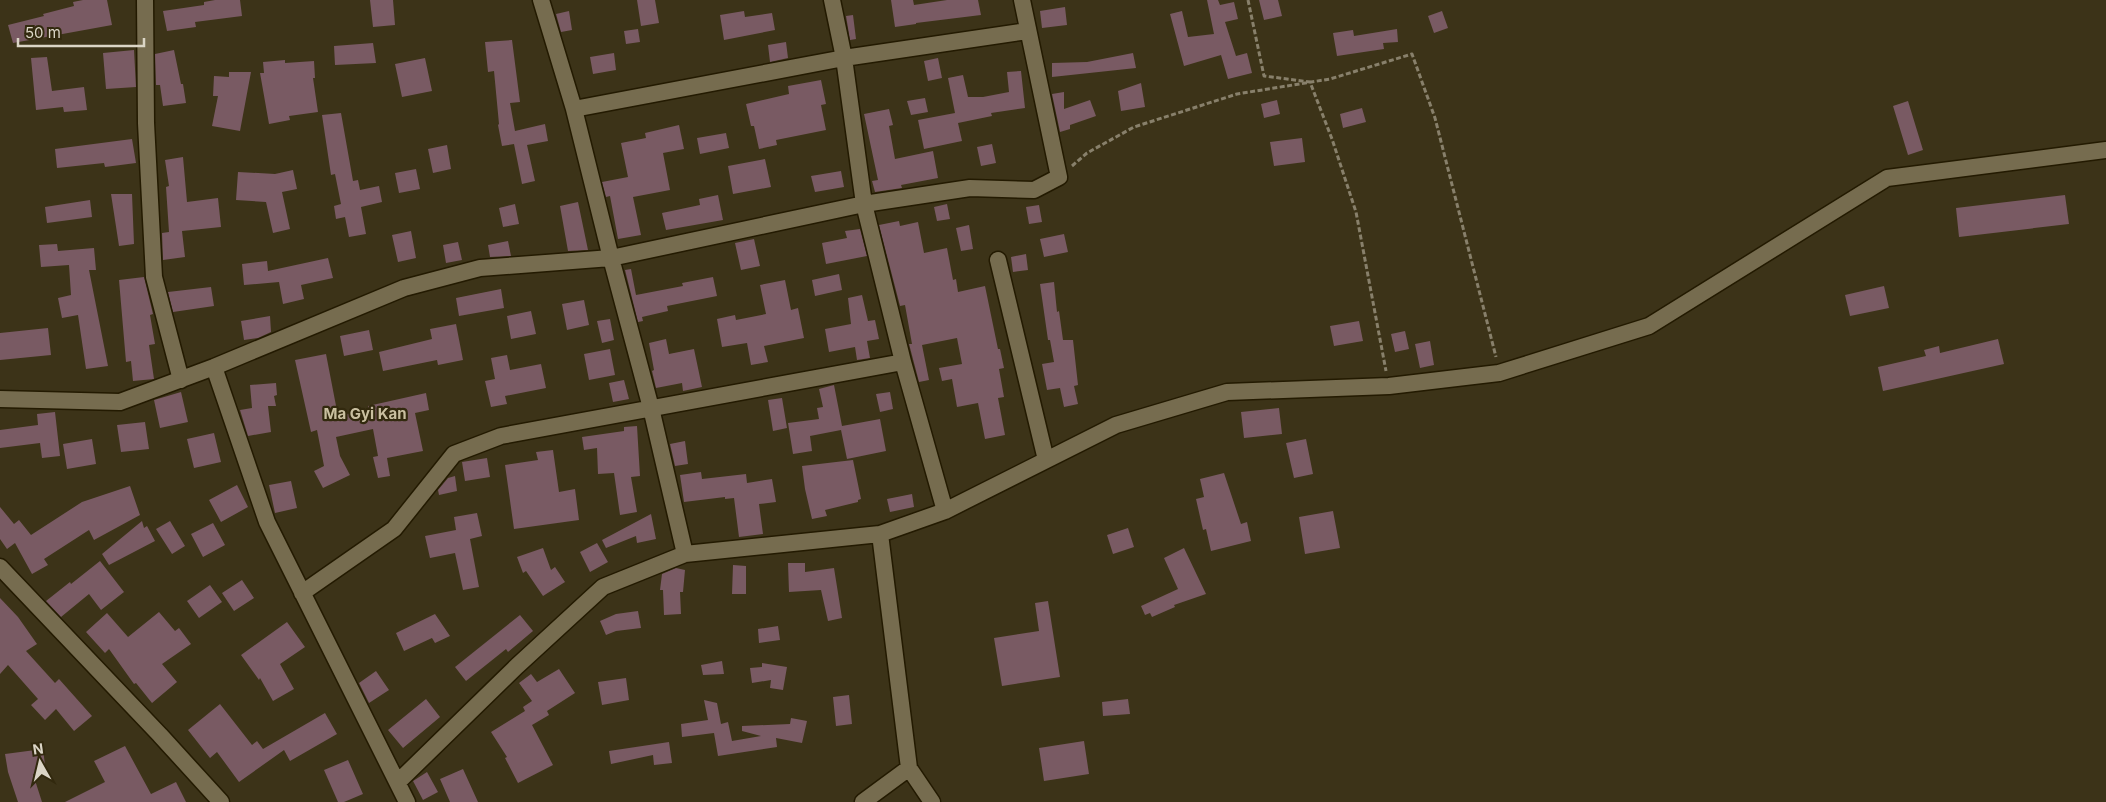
<svg xmlns="http://www.w3.org/2000/svg" width="2106" height="802" viewBox="0 0 2106 802" font-family="Inter,sans-serif">
  <style>
    .building { fill: #795a63 }
    .lines { fill: none; stroke-linecap: round; stroke-linejoin: round }
    .minor-casing { stroke: #231a01; stroke-width: 19 }
    .path { stroke: #88806b; stroke-width: 3; stroke-dasharray: 5 2.5; stroke-linecap: butt }
    .minor { stroke: #766c4f; stroke-width: 16 }
    .labels { text-anchor: middle; dominant-baseline: central; stroke-width: 4.5; stroke-linejoin: round; paint-order: stroke }
    .quarter-label { font-size: 15px; font-weight: bold; fill: #c9bfa0; stroke: #32290e }
  </style>
  <rect width="100%" height="100%" fill="#3c3318"/>
  <!-- building -->
  <path class="building" d="M83,0H107L112,25L13,43L8,25L44,16L43,14L74,6L73,2Z
    M215,0H240L242,16L195,22L196,27L167,31L163,11L204,5V2Z
    M370,0H393L395,25L373,27Z
    M637,0H655L659,23L641,26Z
    M891,0H913L914,5L947,0H978L981,15L916,23V24L895,27Z
    M1207,0H1218L1220,5L1234,2L1238,19L1225,22L1236,56L1247,53L1252,73L1228,79L1221,55L1184,66L1170,14L1182,11L1188,37L1214,34Z
    M1259,0H1278L1282,16L1264,20Z
    M1065,7L1067,25L1042,28L1040,11Z
    M569,11L572,30L561,32L556,14Z
    M744,11L745,17L772,13L775,30L724,40L720,15Z
    M1442,11L1448,28L1434,33L1428,16Z
    M853,15L856,39L850,40L846,16Z
    M638,29L640,42L626,44L624,31Z
    M1397,29L1398,42L1383,43L1384,49L1337,56L1333,33L1353,30L1354,36Z
    M512,40L520,102L510,103L515,131L545,124L548,141L527,145L535,181L522,184L514,144L502,146L498,125L499,124L494,71L488,72L485,42Z
    M786,42L788,58L770,62L768,45Z
    M373,43L376,63L335,65L334,46Z
    M134,50L136,87L106,89L103,53Z
    M174,50L181,84H183L186,103L163,106L160,85H156L155,54Z
    M614,53L616,70L593,74L590,57Z
    M1133,53L1136,68L1052,77V63L1087,62Z
    M47,57L52,91L84,87L87,110L64,112L63,107L36,110L31,58Z
    M425,58L432,91L402,97L395,64Z
    M938,58L942,78L928,81L924,61Z
    M285,60V63L314,61L315,78H313L318,112L289,116L290,120L269,124L260,73H264L263,62Z
    M1021,71L1025,108L991,113L992,116L958,123L962,141L924,149L918,120L955,113L948,78L963,75L968,97H983L1009,92L1007,72Z
    M229,72H251L240,131L212,126L218,96H213L214,76L229,77Z
    M821,80L826,104L821,105L826,130L776,140L777,145L759,149L754,126H751L746,104L789,94L788,86Z
    M1141,83L1145,107L1121,111L1118,91Z
    M1064,92V109L1090,100L1096,116L1070,125V129L1060,132L1052,94Z
    M925,98L928,112L911,115L907,101Z
    M1277,100L1280,114L1264,118L1261,104Z
    M1908,101L1923,150L1908,155L1893,106Z
    M1362,108L1366,122L1343,128L1340,114Z
    M889,109L893,125L889,126L895,159L933,151L938,178L901,185L902,188L875,192L872,181L878,180L864,114Z
    M341,113L353,181L358,180L360,190L379,186L382,202L361,207L366,234L349,237L345,217L336,219L334,206L341,204L335,174L331,175L322,115Z
    M679,125L684,149L663,153L670,190L633,197L641,235L618,239L610,196L606,197L602,182L628,177L621,143L646,138L645,133Z
    M726,133L729,148L700,154L697,138Z
    M1302,138L1305,162L1274,166L1270,142Z
    M132,139L136,163L105,167L104,163L57,168L55,149Z
    M992,144L996,163L981,166L977,147Z
    M447,145L451,169L433,173L428,149Z
    M183,157L187,202L218,198L221,227L182,231L185,257L163,260L162,233L169,232L166,187L169,186L165,160Z
    M765,159L771,187L733,194L728,166Z
    M416,169L420,189L399,193L395,173Z
    M293,170L297,189L282,192L290,229L273,233L266,202L236,200L238,172L275,174Z
    M841,171L844,187L815,192L811,176Z
    M111,194H132L134,244L119,246Z
    M718,195L723,220L666,230L662,213L700,205L699,199Z
    M2065,195L2069,224L1959,237L1956,208Z
    M90,200L92,217L47,223L45,207Z
    M578,202L588,250L568,251L560,206Z
    M515,204L519,224L503,227L499,208Z
    M947,204L950,219L937,221L934,207Z
    M1039,205L1042,222L1029,224L1026,207Z
    M899,221L900,226L918,222L924,253L947,248L953,280L956,279L958,292L985,286L998,349H1000L1004,368L999,369L1004,397L998,398L1005,435L985,439L978,403L957,407L952,379L942,381L939,368L962,364L957,338L922,345L929,380L919,382L909,344H912L905,305L900,306L879,225Z
    M969,225L973,249L961,251L956,228Z
    M860,229L867,256L826,264L822,243L847,238L845,231Z
    M411,231L416,258L398,262L392,235Z
    M1064,234L1068,252L1044,257L1040,239Z
    M754,239L760,266L741,270L735,243Z
    M508,241L511,256L490,257L488,245Z
    M458,242L462,260L446,263L443,245Z
    M57,244L58,251L94,248L96,270H89L108,366L86,369L78,315L62,318L58,298L71,295L69,265L41,267L39,245Z
    M1026,254L1028,270L1013,272L1011,257Z
    M328,258L333,278L301,285L304,299L283,304L279,282L244,285L242,264L267,261L268,271Z
    M631,269L636,295L683,286L682,283L713,277L717,296L667,306L668,311L642,317L643,321L638,322L625,270Z
    M839,274L842,290L815,296L812,280Z
    M144,277L153,314L150,315L155,344L149,345L154,379L133,381L131,361L126,362L119,280Z
    M785,280L791,310L798,308L804,338L764,346L768,362L751,365L747,343L722,347L717,319L735,315L736,320L766,314L760,285Z
    M1054,282L1057,312L1059,311L1063,340H1073L1078,385L1074,386L1078,404L1064,407L1060,388L1047,390L1042,364L1054,362L1050,340H1048L1040,284Z
    M1884,286L1889,308L1850,316L1845,295Z
    M211,287L214,306L173,312L168,292Z
    M501,289L504,308L459,316L456,298Z
    M862,295L868,321L875,320L879,339L867,341L870,358L857,360L855,347L829,352L825,329L851,324L848,298Z
    M584,300L589,325L567,330L562,304Z
    M531,311L536,334L511,339L507,316Z
    M270,316L271,332L258,338L244,340L241,321Z
    M610,319L614,340L602,343L597,321Z
    M1359,321L1363,341L1334,346L1330,326Z
    M456,324L463,360L438,365L437,360L383,371L379,352L432,339L430,329Z
    M48,328L51,355L0,360V333Z
    M369,330L373,350L344,356L340,336Z
    M1405,331L1409,349L1395,352L1391,334Z
    M666,339L669,354L694,349L702,387L683,391L682,383L656,388L652,371L654,370L649,343Z
    M1998,339L2004,364L1883,391L1878,367L1926,356L1924,350L1939,346L1940,353Z
    M1430,341L1434,365L1420,368L1415,344Z
    M610,349L615,375L589,380L584,354Z
    M326,354L338,416L369,409L368,406L426,393L429,410L415,413L423,451L387,458L390,476L378,478L373,457L378,456L373,429L336,437L340,456L350,475L323,488L314,471L324,466L317,430L311,432L295,360Z
    M507,355L510,370L541,364L546,388L505,396L507,404L491,407L485,381L495,379L491,358Z
    M624,380L629,399L613,402L609,383Z
    M276,383L277,395L274,396L276,406H268L271,432L248,436L240,410L252,408L250,385Z
    M834,385L842,426L880,419L886,451L847,459L841,430L810,436L812,451L793,454L788,423L819,419L817,408L823,407L819,389Z
    M181,392L188,422L160,428L154,400Z
    M890,392L893,409L880,412L876,394Z
    M782,398L787,428L773,431L768,400Z
    M1279,408L1282,434L1244,438L1241,412Z
    M55,412L60,456L42,458L40,443L0,448V430L38,425L37,414Z
    M145,422L149,449L121,452L117,425Z
    M637,426L640,476L631,477L637,512L620,515L614,473L598,474L597,448L584,450L582,437L624,431V427Z
    M214,433L221,462L194,468L187,439Z
    M92,439L96,464L67,469L63,444Z
    M1306,439L1313,474L1294,478L1286,443Z
    M685,441L688,464L675,466L670,444Z
    M553,450L559,492L575,489L579,520L514,529L505,465L538,460L536,452Z
    M487,458L490,477L465,481L462,462Z
    M853,460L861,499L858,500V502L825,510L827,516L812,519L805,489L802,466Z
    M701,472L702,479L746,474L747,483L772,479L776,502L759,504L763,534L739,537L734,498L725,499V497L684,502L680,475Z
    M1224,473L1241,524L1247,522L1251,541L1211,551L1206,529L1203,530L1196,499L1204,497L1200,479Z
    M455,476L457,491L439,495L438,490L448,478Z
    M291,481L297,508L275,513L269,485Z
    M237,485L248,507L221,522L209,500Z
    M130,486L140,515L94,540L89,530L44,559L48,565L32,574L15,543L7,549L0,539V507L14,524L19,520L31,535L82,502Z
    M912,494L914,507L890,512L887,499Z
    M1333,511L1340,548L1305,554L1299,517Z
    M477,513L482,536L470,539L479,587L463,590L455,553L430,558L425,536L456,530L454,517Z
    M651,514L656,539L637,543L636,536L606,548L602,540Z
    M142,521L144,528L147,526L155,541L109,565L102,554Z
    M170,521L185,546L172,554L156,529Z
    M213,523L225,545L203,557L191,534Z
    M1128,528L1134,547L1113,554L1107,535Z
    M597,543L608,562L590,572L580,552Z
    M543,548L551,570L555,567L565,582L543,596L526,571L523,573L517,557Z
    M1184,548L1206,594L1174,605L1175,607L1152,617L1150,613L1145,615L1141,606L1178,589L1164,558Z
    M100,561L124,592L101,610L89,594L61,617L46,601L70,582L71,584Z
    M788,563H805V572L834,568L842,618L828,621L821,590L789,592Z
    M733,565L746,566V594H732Z
    M676,568L685,570L683,592H680L681,614L664,615L663,590H660L662,574Z
    M242,580L254,598L234,611L222,593Z
    M210,585L222,602L199,618L187,601Z
    M0,598L18,617L37,644L26,651L55,683L59,679L92,716L74,731L56,709L45,720L31,705L38,699L8,665L0,674Z
    M1048,601L1060,677L1002,686L994,638L1039,631L1035,603Z
    M638,611L641,628L616,631L606,635L600,621L616,614Z
    M159,612L175,631L179,628L191,644L162,664L177,682L152,703L136,683L134,684L109,649L105,653L86,632L107,613L128,637Z
    M435,614L450,636L435,643L432,638L404,651L396,633Z
    M520,615L533,631L508,652L506,649L466,681L455,667Z
    M287,622L305,647L280,664L294,689L273,701L260,678L259,680L241,655Z
    M778,626L780,640L759,643L758,629Z
    M722,661L724,674L703,675L701,665Z
    M762,663L787,667L783,690L770,688L771,680L752,683L750,668L762,667Z
    M559,669L575,693L547,711L549,715L532,725L553,765L518,783L505,758L507,757L491,732L525,711L523,707L532,701L519,683L531,674L537,682Z
    M376,671L389,690L369,703L359,683Z
    M626,678L629,700L602,705L598,682Z
    M849,695L852,724L836,726L833,697Z
    M426,699L440,717L403,748L388,730Z
    M1128,699L1130,714L1103,716L1102,702Z
    M704,700L717,703L721,724L728,722L732,741L761,736L742,731V726L790,724L791,718L807,721L802,743L776,738L777,747L718,756L714,733L682,737L681,724L708,720Z
    M220,704L252,745L257,741L263,749L325,713L337,734L290,761L284,750L239,782L217,752L210,758L188,730Z
    M1084,741L1089,774L1044,781L1039,748Z
    M669,742L672,763L654,765L653,755L611,764L609,751Z
    M125,746L151,794L176,782L186,802H65L105,782L94,761Z
    M43,749L46,773L33,774L42,802H18L8,772L5,754Z
    M348,760L363,794L344,802H338L324,770Z
    M463,769L478,802H450L440,779Z
    M427,772L438,792L423,800L413,781Z"/>
  <g class="lines">
    <defs>
      <path id="minor" d="M145,0L146,123L154,277L181,380
        M541,0L574,109L611,258L651,408L685,554
        M832,0L844,58L864,204L903,362L945,511
        M574,109L844,58L1027,31
        M998,260L1046,460
        M214,367L267,522L407,802
        M0,399L120,402L214,367L404,288L480,268L611,258L864,204L970,188L1034,190L1059,177L1022,0
        M880,534L909,768L932,802
        M0,567L160,735L221,802
        M302,593L394,529L454,454L501,436L903,362
        M398,782L517,666L603,587L685,554L880,534L945,511L1116,425L1227,392L1389,386L1499,373L1649,326L1887,178L2106,150
        M863,802L909,768"/>
    </defs>
    <!-- minor casing -->
    <use href="#minor" class="minor-casing"/>
    <!-- path -->
    <path class="path" d="M1248,0L1264,76L1310,82L1332,139L1356,212L1386,371
      M1072,166L1087,153L1134,127L1237,94L1330,79L1412,54L1435,118L1496,357"/>
    <!-- minor -->
    <use href="#minor" class="minor"/>
  </g>
  <g class="labels">
    <!-- quarter labels -->
    <g class="quarter-label">
      <text x="365" y="413">Ma Gyi Kan</text>
    </g>
  </g>
  <!-- north arrow -->
  <g transform="translate(40 762) rotate(352)" stroke="#32290e" stroke-width="4" paint-order="stroke">
  <path d="M0-4L9 19L0 12L-9 19Z" fill="#dbd5c6"/>
  <text y="-8" font-size="14" font-weight="bold" text-anchor="middle" fill="#dbd5c6">N</text>
  </g>
  <!-- scale -->
  <path d="M18 38v8h126v-8" fill="none" stroke="#dbd5c6" stroke-width="2.5"/>
  <text x="25" y="38" font-size="15" fill="#dbd5c6" stroke="#32290e" stroke-width="4" paint-order="stroke">50 m</text>
</svg>
